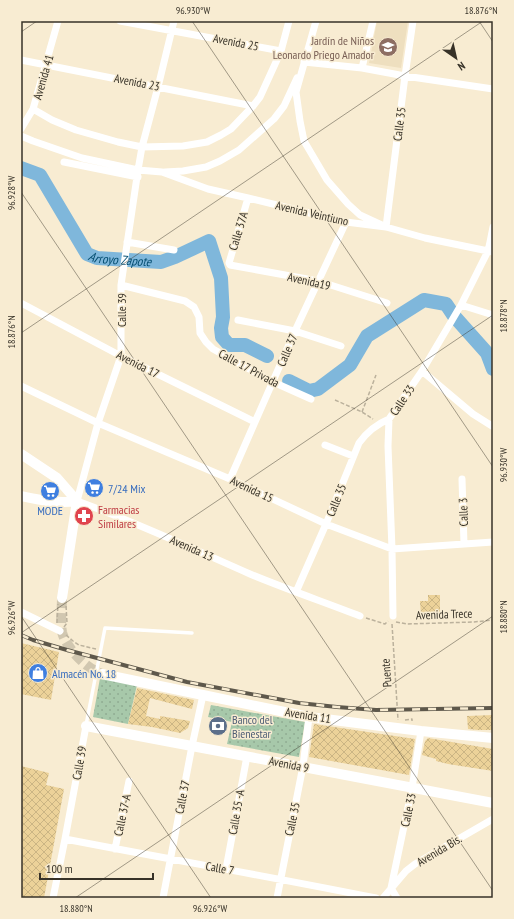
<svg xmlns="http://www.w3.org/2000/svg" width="514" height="919" viewBox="0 0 514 919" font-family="'PT Sans Narrow',sans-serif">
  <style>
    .built { fill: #eedfbf }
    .grass { fill: url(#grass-dots) }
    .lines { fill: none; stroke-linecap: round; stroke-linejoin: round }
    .river { stroke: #7fb7db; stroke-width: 14 }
    .building { fill: url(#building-cross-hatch) }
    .secondary-tunnel { stroke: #d1c7b0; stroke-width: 10; stroke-dasharray: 10 5; stroke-linecap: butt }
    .path { stroke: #bbb19c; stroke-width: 1.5; stroke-dasharray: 4 2; stroke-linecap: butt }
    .lane { stroke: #fff; stroke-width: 3.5 }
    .street { stroke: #fff; stroke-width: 7 }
    .secondary { stroke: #fff; stroke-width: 10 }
    .rail-casing { stroke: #5e584b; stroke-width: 4 }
    .rail { stroke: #f8ecd2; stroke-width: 2.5; stroke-dasharray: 8; stroke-linecap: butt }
    .ticks { fill: none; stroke: #373228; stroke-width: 1; stroke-opacity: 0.45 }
    .labels { text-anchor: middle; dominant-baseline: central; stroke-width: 3; stroke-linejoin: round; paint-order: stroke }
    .education-label { font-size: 12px; fill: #785e54; stroke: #f8ecd2; text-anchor: end }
    .street-label { font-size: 12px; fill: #373228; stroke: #f8ecd2 }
    .shop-label { font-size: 12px; fill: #366cbe; stroke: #f8ecd2; text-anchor: start }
    .health-label { font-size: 12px; fill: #be3a42; stroke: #f8ecd2; text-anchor: start }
    .service-label { font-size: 12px; fill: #4e5e75; stroke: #f8ecd2; text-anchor: start }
    .water-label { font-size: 13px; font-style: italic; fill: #034d70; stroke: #f8ecd2 }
    .neatline { fill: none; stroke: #373228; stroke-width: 1.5 }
    .ticks-label { font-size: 10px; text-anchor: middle; fill: #373228 }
  </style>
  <defs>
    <pattern id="grass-dots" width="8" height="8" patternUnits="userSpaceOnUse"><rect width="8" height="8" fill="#a7c8aa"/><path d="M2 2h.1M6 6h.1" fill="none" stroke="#90ac92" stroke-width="1.8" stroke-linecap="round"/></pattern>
    <pattern id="building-cross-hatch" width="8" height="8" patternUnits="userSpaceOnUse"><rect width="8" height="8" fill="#ecd299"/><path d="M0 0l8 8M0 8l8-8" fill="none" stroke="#cbb584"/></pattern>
  </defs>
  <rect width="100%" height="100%" fill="#f8ecd2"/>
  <!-- built -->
  <path class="built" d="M377,21H408L401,68L369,63Z"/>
  <!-- grass -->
  <path class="grass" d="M100,678L137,685L128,724L93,717Z
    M211,705L305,722L299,757L227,744L232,722L208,717Z"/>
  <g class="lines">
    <!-- river -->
    <g class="river">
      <path id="s1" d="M21,168L40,175L87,254L97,258L161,262L175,257L209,241L221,278L223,317L221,328L222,337L229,345H245L267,356"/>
      <path d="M289,381L309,391L318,389L350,365L367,336L424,300L446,304L454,316L487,353L493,369"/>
    </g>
  </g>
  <!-- building -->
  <path class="building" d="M91,479L102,482L97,497L86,493Z
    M50,482L56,487L53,495L45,494Z
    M82,511L89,512L87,521L81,520Z
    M428,595H440V612H435L436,620H428L429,616L421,617L420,601H428Z
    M21,643L59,652L51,700L21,694Z
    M137,688L194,700L192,709L150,698L146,716L160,719V716L190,721L188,728L180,733L152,727L128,724Z
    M493,715V730H478L468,729L467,716Z
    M212,722L225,725L223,732L211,729Z
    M314,724L415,739L409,775L309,757Z
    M428,738L493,749V771L448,764L436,761V759L422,755L425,741Z
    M21,766L49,773L46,785L64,789L44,898H21Z"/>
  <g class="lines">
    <!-- secondary-tunnel -->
    <path class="secondary-tunnel" d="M62,598C62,608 60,622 62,632C65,645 82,664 94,670C96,672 99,673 102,674"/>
    <!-- path -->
    <path class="path" d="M335,400L362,412L373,419
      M362,412L376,375
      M366,618L385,624L388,621
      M396,622L407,624L474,622L493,620
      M57,623L58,604
      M392,624L398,720
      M64,627L67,623L66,605
      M66,635L73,641L79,645L96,649
      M405,720L412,719V721"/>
    <!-- lane -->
    <path class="lane" d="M86,725L105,628L192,633"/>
    <!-- street -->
    <path class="street" d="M120,21L281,51
      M174,21L158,87L142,147L138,170L121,285V356L98,423L77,501C136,522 193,549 250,574C286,589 324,602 360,616
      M316,21L296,92L300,121L304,141L327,180L348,204L360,215L386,227L405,76L413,21
      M21,60L253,106
      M304,62L362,68L405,76L493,89
      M362,68L373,21
      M33,109L52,120L76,130L118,142L142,147L183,146L207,142L221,135L231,129L253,106L260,97L281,51L289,21
      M21,129L33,109L58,21
      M21,136L33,141L82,158L138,170L162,172L208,189L248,198L346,222L386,227L425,238L493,252
      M64,162L138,177
      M165,172L183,171L206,167L220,161L239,150L274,119L284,106L297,78
      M248,198L229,263L230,265L318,281L387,303
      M127,242L174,250
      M121,285L185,301L194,307L199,317L200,333L206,342L213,349L273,382L311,399
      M21,303L121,356L255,422
      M461,305L493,315
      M238,320L295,331L341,346
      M422,371L473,414L492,426
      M21,386L98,423L230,479L326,524L392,549L493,542
      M325,445L353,456
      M230,479L295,331L346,222
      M462,479L464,544
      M296,592L326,524L359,443C367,432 377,424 389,419
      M21,612L60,631
      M393,616L392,549L388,446L389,419L422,371L461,305L488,251L490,242L493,227
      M65,839C168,859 272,877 376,898
      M115,849L129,781
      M226,869L247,756
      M53,898L65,839L86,726
      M163,898L192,746L203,695
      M277,898L303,766L309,717
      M383,898L406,871L415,864L493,819
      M397,898L391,888L412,788L421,731"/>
    <!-- secondary -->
    <path class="secondary" d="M21,454L57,478L77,501
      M21,496C40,500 58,504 77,501
      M62,598L77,501
      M102,674L203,695L309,717L421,731L493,738
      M86,726L493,803"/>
    <defs>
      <path id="rail" d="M21,635L33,640L67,650L187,682L299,703L337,707L376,710L493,708"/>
    </defs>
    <!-- rail casing -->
    <use href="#rail" class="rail-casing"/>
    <!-- rail -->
    <use href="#rail" class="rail"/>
  </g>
  <!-- ticks -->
  <path class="ticks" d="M192,21L493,467M479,21L493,42M21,32L37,21M21,192L493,891M21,333L483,21M21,616L211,898M21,633L493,315M75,898L493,616"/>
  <!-- icons -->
  <defs>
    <symbol id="school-disc" viewBox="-11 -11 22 22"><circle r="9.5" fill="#8d6e63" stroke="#f8ecd2"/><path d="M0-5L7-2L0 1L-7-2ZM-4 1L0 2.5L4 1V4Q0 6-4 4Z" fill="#fff"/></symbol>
    <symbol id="supermarket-disc" viewBox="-11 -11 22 22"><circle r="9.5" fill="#3f7fe0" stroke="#f8ecd2"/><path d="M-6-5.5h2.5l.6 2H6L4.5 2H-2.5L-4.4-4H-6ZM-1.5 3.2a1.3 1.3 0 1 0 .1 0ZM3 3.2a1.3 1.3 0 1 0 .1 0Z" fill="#fff"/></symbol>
    <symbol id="pharmacy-disc" viewBox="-11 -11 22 22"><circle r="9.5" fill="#e0444e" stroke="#f8ecd2"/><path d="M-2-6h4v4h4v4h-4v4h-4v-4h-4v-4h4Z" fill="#fff"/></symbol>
    <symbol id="shop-disc" viewBox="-11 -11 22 22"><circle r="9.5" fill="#3f7fe0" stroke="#f8ecd2"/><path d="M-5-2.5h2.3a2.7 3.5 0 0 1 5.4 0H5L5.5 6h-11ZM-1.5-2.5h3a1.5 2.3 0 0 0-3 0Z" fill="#fff"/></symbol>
    <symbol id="bank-disc" viewBox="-11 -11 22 22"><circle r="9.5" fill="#5c6f8a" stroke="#f8ecd2"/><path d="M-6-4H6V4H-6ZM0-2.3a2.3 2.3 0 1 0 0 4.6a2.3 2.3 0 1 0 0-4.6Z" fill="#fff"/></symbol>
  </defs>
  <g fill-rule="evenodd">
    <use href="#school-disc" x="377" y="36" width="22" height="22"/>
    <use href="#supermarket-disc" x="83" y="477" width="22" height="22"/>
    <use href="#supermarket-disc" x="39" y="480" width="22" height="22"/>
    <use href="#pharmacy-disc" x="73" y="505" width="22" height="22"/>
    <use href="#shop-disc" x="27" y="662" width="22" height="22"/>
    <use href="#bank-disc" x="207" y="715" width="22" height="22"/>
  </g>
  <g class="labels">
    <!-- education labels -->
    <g class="education-label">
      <text x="374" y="40">Jardín de Niños<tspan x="374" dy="14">Leonardo Priego Amador</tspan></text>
    </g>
    <!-- street labels -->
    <g class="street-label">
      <text transform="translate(236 42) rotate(11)">Avenida 25</text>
      <text transform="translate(43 77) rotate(-74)">Avenida 41</text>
      <text transform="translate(137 82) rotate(11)">Avenida 23</text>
      <text transform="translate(399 124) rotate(-83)">Calle 35</text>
      <text transform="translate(312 213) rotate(13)">Avenida Veintiuno</text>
      <text transform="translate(238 231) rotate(-73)">Calle 37A</text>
      <text transform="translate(309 281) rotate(13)">Avenida19</text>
      <text transform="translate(121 310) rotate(-90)">Calle 39</text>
      <text transform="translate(287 350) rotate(-67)">Calle 37</text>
      <text transform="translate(138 364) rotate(27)">Avenida 17</text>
      <text transform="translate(249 368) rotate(28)">Calle 17 Privada</text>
      <text transform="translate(402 400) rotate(-56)">Calle 33</text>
      <text transform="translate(252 489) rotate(25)">Avenida 15</text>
      <text transform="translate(336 500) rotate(-68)">Calle 35</text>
      <text transform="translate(463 512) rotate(-92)">Calle 3</text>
      <text transform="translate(192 548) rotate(24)">Avenida 13</text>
      <text transform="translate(444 614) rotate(-2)">Avenida Trece</text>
      <text transform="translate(386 673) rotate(-94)">Puente</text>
      <text transform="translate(308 715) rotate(9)">Avenida 11</text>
      <text transform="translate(79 763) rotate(-80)">Calle 39</text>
      <text transform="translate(289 764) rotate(11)">Avenida 9</text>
      <text transform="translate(182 797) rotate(-79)">Calle 37</text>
      <text transform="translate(408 810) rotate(-78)">Calle 33</text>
      <text transform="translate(236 812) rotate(-80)">Calle 35 -A</text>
      <text transform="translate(122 815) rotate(-78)">Calle 37-A</text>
      <text transform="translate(292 819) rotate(-78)">Calle 35</text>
      <text transform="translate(439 850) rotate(-31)">Avenida Bis.</text>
      <text transform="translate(220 868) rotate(10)">Calle 7</text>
    </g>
    <!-- shop labels -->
    <g class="shop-label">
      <text x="108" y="488">7/24 Mix</text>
      <text x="50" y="510" text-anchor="middle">MODE</text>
      <text x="52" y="673">Almacén No. 18</text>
    </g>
    <!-- health labels -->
    <g class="health-label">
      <text x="98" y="509">Farmacias<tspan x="98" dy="14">Similares</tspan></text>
    </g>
    <!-- service labels -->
    <g class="service-label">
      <text x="232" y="719">Banco del<tspan x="232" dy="14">Bienestar</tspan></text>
    </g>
    <!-- water labels -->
    <g class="water-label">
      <text stroke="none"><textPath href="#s1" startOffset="146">Arroyo Zapote</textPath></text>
    </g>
  </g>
  <!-- border -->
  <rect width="514" height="919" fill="none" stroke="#f8ecd2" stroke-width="44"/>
  <!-- north arrow -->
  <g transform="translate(456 58) rotate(146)" stroke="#f8ecd2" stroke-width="3" paint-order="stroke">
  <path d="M0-3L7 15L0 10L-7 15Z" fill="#373228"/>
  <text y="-6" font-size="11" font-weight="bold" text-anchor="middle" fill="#373228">N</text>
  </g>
  <!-- scale -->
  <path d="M40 873v6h113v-6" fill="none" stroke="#373228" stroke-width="2"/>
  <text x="46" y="873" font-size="12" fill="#373228" stroke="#f8ecd2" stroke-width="3" paint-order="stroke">100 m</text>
  <rect x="22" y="22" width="470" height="875" class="neatline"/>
  <g class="ticks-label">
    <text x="193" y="14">96.930°W</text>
    <text x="481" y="14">18.876°N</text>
    <text transform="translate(11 193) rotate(-90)" y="4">96.928°W</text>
    <text transform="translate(503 316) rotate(-90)" y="4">18.878°N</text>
    <text transform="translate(11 332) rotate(-90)" y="4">18.876°N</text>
    <text transform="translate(503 465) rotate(-90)" y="4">96.930°W</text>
    <text transform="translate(503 617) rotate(-90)" y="4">18.880°N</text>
    <text transform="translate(11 618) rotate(-90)" y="4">96.926°W</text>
    <text x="76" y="912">18.880°N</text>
    <text x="210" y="912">96.926°W</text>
  </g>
</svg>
